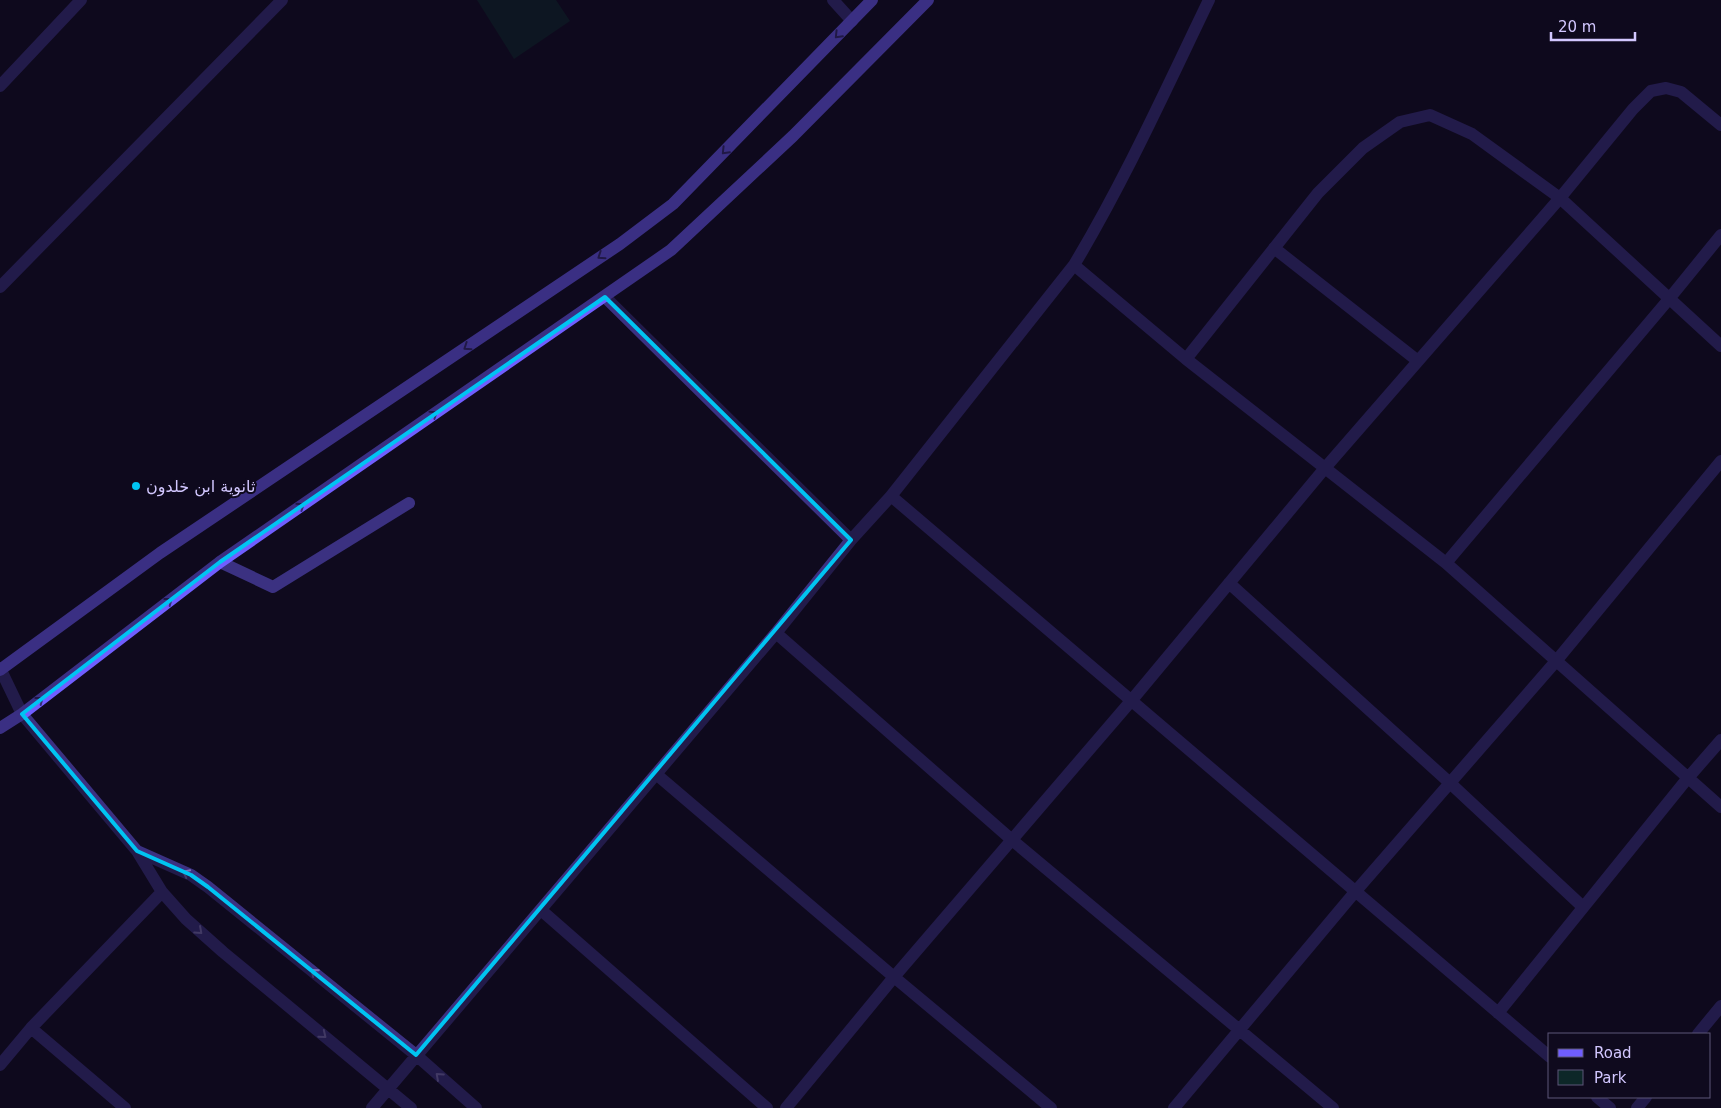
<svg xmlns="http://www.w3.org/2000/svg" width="1721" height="1108" viewBox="0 0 1721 1108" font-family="'DejaVu Sans',Vazirmatn,sans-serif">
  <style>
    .park { fill: #0d2728 }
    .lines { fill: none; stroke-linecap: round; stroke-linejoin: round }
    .lane { stroke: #3b3181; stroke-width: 12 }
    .street { stroke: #3b3181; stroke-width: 12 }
    .secondary { stroke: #705eff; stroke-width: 12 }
    .oneway { stroke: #362c78 }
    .oneway2 { stroke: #7f74ba }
    .marked { fill: none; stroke: #00c4f2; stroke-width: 4; stroke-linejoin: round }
    .poi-dot { fill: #00c4f2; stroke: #0f0a1e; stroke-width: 2 }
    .labels { text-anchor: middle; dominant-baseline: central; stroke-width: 4; stroke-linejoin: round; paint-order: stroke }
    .poi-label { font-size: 16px; fill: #d2c7ff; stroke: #0f0a1e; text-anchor: start }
  </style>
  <rect width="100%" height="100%" fill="#0f0a1e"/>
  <!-- park -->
  <path class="park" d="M477,0H556L570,21L514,59Z"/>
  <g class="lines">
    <!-- lane -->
    <path class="lane" d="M220,562L273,587L409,503"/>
    <!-- street -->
    <path class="street" d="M833,0L852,21
      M0,86L81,0
      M1274,248L1418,361
      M1074,265L1186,359L1446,563L1721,807
      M0,287L282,0
      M605,297L851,540
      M1186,359L1318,193L1363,148L1400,122L1430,115L1472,134L1560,198L1721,346
      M891,496L1550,1057
      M1446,563L1669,299L1721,235
      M1229,583L1450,783L1583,907
      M776,633L1012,840L1333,1108
      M0,668L22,714L137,851L162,892L186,919L223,952L411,1108
      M656,774L894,977L1051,1108
      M137,851L191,875L208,887L416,1055L476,1108
      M541,910L767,1108
      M1498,1013L1687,779L1721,740
      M31,1028L125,1108
      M1698,1034L1721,1006
      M0,1065L31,1028L162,892
      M1597,1097L1610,1108
      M372,1108L776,633L851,540L891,496L1074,265C1125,180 1166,89 1209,0
      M786,1108L894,977L1131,701L1325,468L1560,198L1633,109L1651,91L1666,88L1681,92L1721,125
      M1174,1108L1355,892L1557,660L1721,461
      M1637,1108L1646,1097"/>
    <!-- secondary -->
    <path class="secondary" d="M0,670L160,553L620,244L673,204L872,0
      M0,728L22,714L220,562L671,250L793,136L928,0"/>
  </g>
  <!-- one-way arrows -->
  <defs><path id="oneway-chevron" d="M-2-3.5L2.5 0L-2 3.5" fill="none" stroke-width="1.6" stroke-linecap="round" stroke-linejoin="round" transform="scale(1.25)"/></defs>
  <g class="oneway">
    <use href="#oneway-chevron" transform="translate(838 35) rotate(134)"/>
    <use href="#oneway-chevron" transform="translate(725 151) rotate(134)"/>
    <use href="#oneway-chevron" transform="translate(601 256) rotate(146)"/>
    <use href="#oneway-chevron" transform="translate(467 347) rotate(146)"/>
    <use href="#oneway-chevron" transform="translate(434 414) rotate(-35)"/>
    <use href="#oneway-chevron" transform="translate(301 506) rotate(-35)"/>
    <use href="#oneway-chevron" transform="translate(169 601) rotate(-38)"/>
    <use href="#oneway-chevron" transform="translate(40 700) rotate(-38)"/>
  </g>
  <g class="oneway2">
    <use href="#oneway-chevron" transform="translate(186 873) rotate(-154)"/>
    <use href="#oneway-chevron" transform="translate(199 931) rotate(42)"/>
    <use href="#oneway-chevron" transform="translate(314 972) rotate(-141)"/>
    <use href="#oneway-chevron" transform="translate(323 1035) rotate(39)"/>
    <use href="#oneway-chevron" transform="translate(439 1076) rotate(-138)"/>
  </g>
  <!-- marked area -->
  <path d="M0 0H1721V1108H0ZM605,297L851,540L416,1055L208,887L191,875L137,851L22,714L220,562Z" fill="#0f0a1e" fill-opacity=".55" fill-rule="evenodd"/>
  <path class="marked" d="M605,297L851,540L416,1055L208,887L191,875L137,851L22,714L220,562Z"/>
  <!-- markers -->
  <circle class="poi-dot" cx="136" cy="486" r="5"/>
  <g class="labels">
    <!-- poi labels -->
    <g class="poi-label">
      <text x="146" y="486">ثانوية ابن خلدون</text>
    </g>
  </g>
  <!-- legend -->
  <rect x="1548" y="1033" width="162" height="65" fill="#0f0a1e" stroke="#5d5678"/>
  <rect x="1558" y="1049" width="25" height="8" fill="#705eff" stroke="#5d5678"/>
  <text x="1594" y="1058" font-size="15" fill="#d2c7ff">Road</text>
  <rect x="1558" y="1070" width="25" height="15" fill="#0d2728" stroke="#5d5678"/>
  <text x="1594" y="1083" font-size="15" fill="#d2c7ff">Park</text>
  <!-- scale -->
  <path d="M1551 32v8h84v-8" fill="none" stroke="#d2c7ff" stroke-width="2.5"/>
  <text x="1558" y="32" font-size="15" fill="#d2c7ff" stroke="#0f0a1e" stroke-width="4" paint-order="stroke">20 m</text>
</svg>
